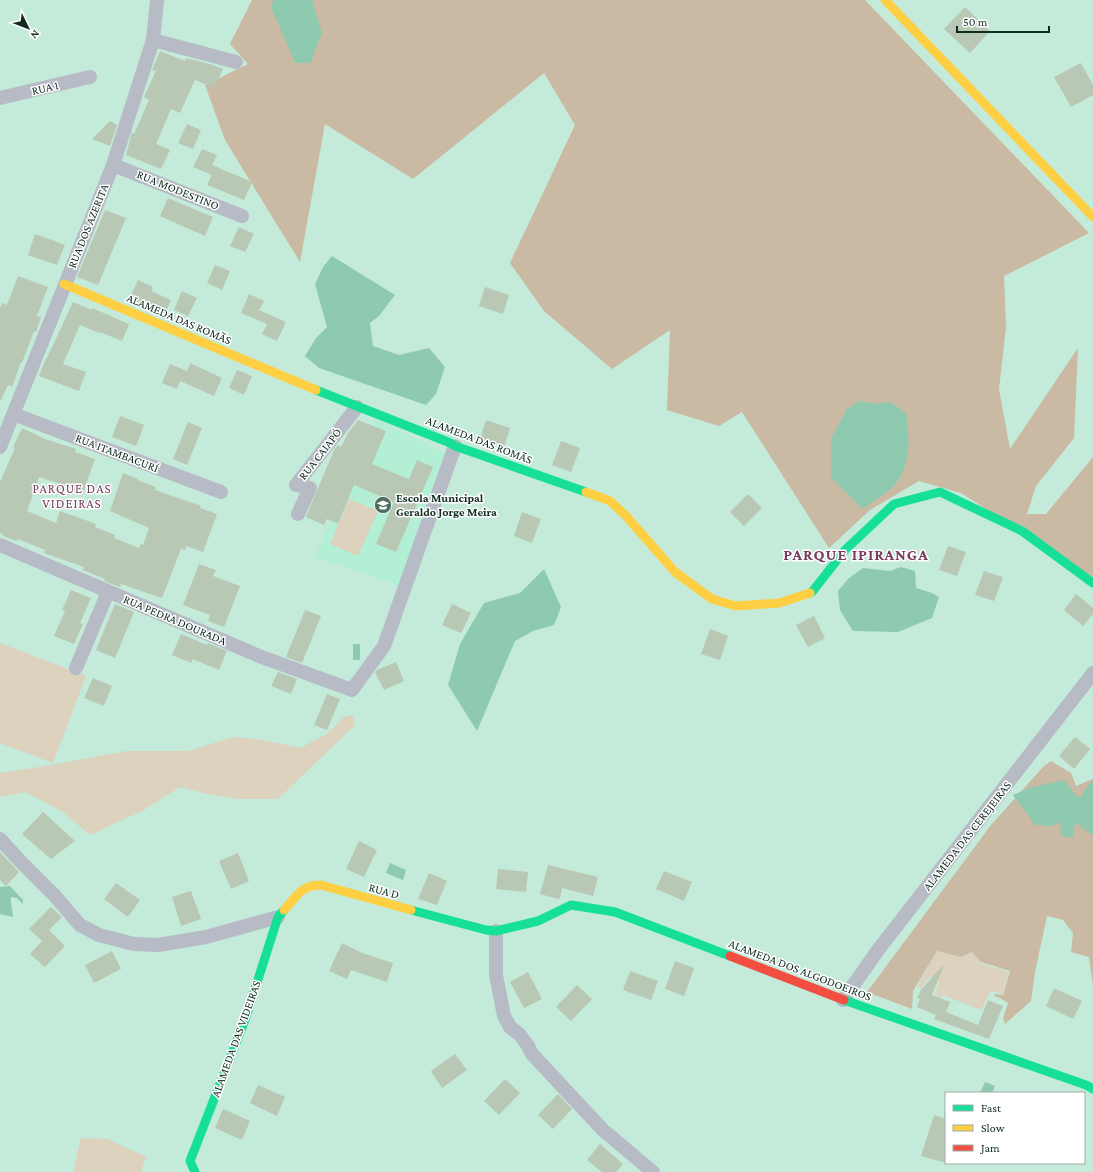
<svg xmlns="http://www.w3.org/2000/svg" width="1093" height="1172" viewBox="0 0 1093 1172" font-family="'Crimson Pro',serif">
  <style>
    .built { fill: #b2efd4 }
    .green { fill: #dcd2be }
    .forest { fill: #cab9a3 }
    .water { fill: #8dcaaf }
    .building { fill: #b8c8b4 }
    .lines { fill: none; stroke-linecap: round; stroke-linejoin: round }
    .street { stroke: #b6bbc5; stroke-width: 14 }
    .fast { stroke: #16e098; stroke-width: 9 }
    .slow { stroke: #ffcf43; stroke-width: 9 }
    .jam { stroke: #f24e42; stroke-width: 9 }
    .labels { text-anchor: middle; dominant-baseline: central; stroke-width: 3; stroke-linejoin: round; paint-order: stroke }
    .street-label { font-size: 12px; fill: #102c21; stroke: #fff }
    .poi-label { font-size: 12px; font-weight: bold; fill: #102c21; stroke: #fff; text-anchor: start }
    .neighbourhood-label { font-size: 13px; letter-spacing: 1px; fill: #7a3b60; stroke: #fff }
    .district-label { font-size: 16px; font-weight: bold; letter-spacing: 1px; fill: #7a3b60; stroke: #fff }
  </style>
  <rect width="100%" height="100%" fill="#c4ead9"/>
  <!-- built -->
  <path class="built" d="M375,419L447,454L399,586L315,556Z"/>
  <!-- green -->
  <path class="green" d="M349,499L378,511L358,556L330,544Z
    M0,643L86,676L53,763L0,743Z
    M352,715L355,725L278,799H238L207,794L180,787L144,810L90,835L63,812L25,792L0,797V773L46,766L126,751H188L233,737L263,740L300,748L327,734L344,717Z
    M937,951L961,957L973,952L981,962L979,963L1009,972L1002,994L991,991L981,1010L943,995L941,999L935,994L939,981L930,977L921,988L917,987Z
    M81,1138L108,1139L146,1157L141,1172H73Z"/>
  <!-- forest -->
  <path class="forest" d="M252,0H865L1089,233L1004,276L1006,327L999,389L1010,449L1078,348L1074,438L1036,486L1027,514H1046L1093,457V577L961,493L919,481L870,510L829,548L742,412L719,426L667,410L670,330L612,369L544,311L510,263L575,125L544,73L413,179L325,124L300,262L225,140L205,85L248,64L230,44Z
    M1051,761L1071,773L1076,786L1093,779V986L1089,957L1071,952L1073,933L1063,920L1047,916L1035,972L1031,1001L1005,1024L1003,1018L1008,1003L1000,998L994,996L995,994L1003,995L1010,971L981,962L972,952L961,957L937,951L913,991L912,1009L867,992L991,825L1043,767Z"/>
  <!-- water -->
  <path class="water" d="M274,0H312L322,33L314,53L311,63H295L271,7Z
    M332,256L395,295L379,316L370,323L373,346L399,355L429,348L445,367L436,394L426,405L319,368L305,356L316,338L327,327L315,284L323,267Z
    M860,401L876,404L890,402L906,413C909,436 912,461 897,482C891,490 872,502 863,509L831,478V439L847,409Z
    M901,567L915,571L916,588L932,593L939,597L932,618L898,632L853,631L840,610L838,591L849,578L863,568L890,571Z
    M544,569L561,607L554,625L533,631L515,641L477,731L448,685L460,644L484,603L520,593Z
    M353,644H360V660H353Z
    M1064,780L1073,792L1080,798L1088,785L1093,781V836L1075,822L1073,838L1061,836L1060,822L1051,826L1035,825L1013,795L1029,788Z
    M390,863L406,870L403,880L386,873Z
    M10,886L23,900V904L17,898L11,897C10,903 13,910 13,917L0,914V887Z
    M985,1082L995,1086L992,1093H980Z"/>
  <!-- building -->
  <path class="building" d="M965,7L990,31L970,53L944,29Z
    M160,51L185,61L186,58L210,64L223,69L214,88L195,80L180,113L171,109L156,144L170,150L161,169L126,155L132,132L135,134V132L149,100L144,97L156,71L152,70Z
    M1081,63L1093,85V95L1071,107L1054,77Z
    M110,121L117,125L110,146L92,139Z
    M187,124L201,130L193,149L178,143Z
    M202,149L217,155L212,165L252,182L244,200L207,185L212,175L193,167Z
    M168,198L213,217L205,236L160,216Z
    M105,210L126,218L98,285L77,277Z
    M239,227L254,234L245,252L230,246Z
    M35,234L65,245L57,265L28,255Z
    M215,265L230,271L222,290L207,283Z
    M18,276L48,287L37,316L41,317L36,332L34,331L22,363L21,362L12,387L8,385L0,402V308L2,303L7,305Z
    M138,280L153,287L151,291L171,300L165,314L129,299Z
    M485,287L509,295L503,314L479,306Z
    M182,291L197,298L188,316L174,310Z
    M249,294L264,301L259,310L286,322L277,341L262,334L267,324L241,313Z
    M73,302L92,310V308L129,324L122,341L100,332L99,333L80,325L63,364L86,372L79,391L39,376L46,358H47Z
    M190,363L222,378L214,396L180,381L177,389L162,383L170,364L187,371Z
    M237,370L252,376L244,395L229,388Z
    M120,416L144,425L136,446L112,437Z
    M358,420L386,431L372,464L409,479L417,460L433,467L396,552L376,544L394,502L354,485L338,524L327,519L324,525L306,517L334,450L338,445L341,447L348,433Z
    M486,420L510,428L504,447L480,439Z
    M188,422L202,428L187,465L173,459Z
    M22,428L45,439L76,449L75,452L95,459L82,495L70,490L71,487L39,477L27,511L56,523L60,511L96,524L95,527L115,535L114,538L139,548L141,544L143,545L149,528L110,511L123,473L138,479L137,480L156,487L155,490L201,506L200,508L217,514L203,552L186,546L185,550L181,549L162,598L121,584L120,587L104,581L105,579L83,570L84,567L44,553L45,550L18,539L17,541L3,536V534L0,533V482L15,448L13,447Z
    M561,441L580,448L571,472L552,465Z
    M748,494L762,508L744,526L730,512Z
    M522,512L541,519L532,543L514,536Z
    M948,546L966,552L957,576L939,570Z
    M199,564L216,570L213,576L240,586L224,627L208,621L210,615L183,605Z
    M984,571L1003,577L994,601L975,595Z
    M71,590L91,598L80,623L83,624L74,644L54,636L65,611L62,610Z
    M1076,594L1093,608V614L1083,626L1064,610Z
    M115,604L134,612L115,658L96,650Z
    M452,604L471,613L461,633L442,625Z
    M305,610L321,616L302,663L286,657Z
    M814,616L825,638L808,647L796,625Z
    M710,629L728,636L720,660L701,654Z
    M181,634L207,645L208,643L227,651L219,670L193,659L191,663L172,655Z
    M396,662L404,681L384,690L375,672L377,670Z
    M278,672L297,679L291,694L271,686Z
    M93,678L112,686L104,706L84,698Z
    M327,694L340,699L327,730L314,725Z
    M1075,737L1090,749L1074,769L1059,756Z
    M43,812L75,841L51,859L22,834Z
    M359,841L377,850L364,877L346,869Z
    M0,852L19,872L6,886L0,880Z
    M238,853L249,881L231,889L219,861Z
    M548,865L598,877L593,896L562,888L560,898L558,899L540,894Z
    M498,869L528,872L526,892L496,889Z
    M664,871L692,882L684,901L656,889Z
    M429,873L447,881L437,905L418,899Z
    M116,883L140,900L128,917L104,899Z
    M191,891L201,919L181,926L172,897Z
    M51,907L62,917L49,930L65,946L45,967L30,954L42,941L29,929Z
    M342,943L362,953L393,963L387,982L351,970L347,979L329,971Z
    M112,951L121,969L94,983L85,965Z
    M675,961L694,968L684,996L665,989Z
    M942,966L943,967L932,995L950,1002L946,1012L978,1025L988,1000L1003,1006L989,1039L934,1019L936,1015L917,1007L920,999L917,998L921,990Z
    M630,971L658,981L651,1000L623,990Z
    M528,972L542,999L524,1008L510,982Z
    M577,985L592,999L571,1021L556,1007Z
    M1054,988L1082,1001L1073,1019L1046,1006Z
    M455,1054L467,1070L442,1088L431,1071Z
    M505,1079L520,1093L499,1115L484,1101Z
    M258,1085L285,1097L277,1116L250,1103Z
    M558,1094L572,1109L553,1129L538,1115Z
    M223,1109L250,1121L242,1140L215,1128Z
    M934,1115L946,1119V1163L921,1156Z
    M600,1144L623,1164L616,1172H602L587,1160Z"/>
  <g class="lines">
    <!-- street -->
    <path class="street" d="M153,40L236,62
      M0,98L90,77
      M113,165L242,216
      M13,414L221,492
      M0,447L113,165L153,40L157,0
      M298,514L310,488L296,485L357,407
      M0,545L259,656L352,690L384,646L455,446
      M76,668L108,592
      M0,839L21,862L55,896L80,925L99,935L134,944L158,945L206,937L278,917
      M496,931V975L504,1016L510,1027L520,1035L528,1046L532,1054L603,1130L653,1172
      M843,1000L878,950L1093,673"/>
    <!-- fast -->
    <path class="fast" d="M316,390L448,442L455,446L586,492
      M810,593L812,592L845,550L894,504L940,492L1022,531L1093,583
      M411,910L486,930L496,931L538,921L571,905L615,912L730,956
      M844,1000L1086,1085L1093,1089
      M195,1172L190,1161L246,1017L278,917L284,910"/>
    <!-- slow -->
    <path class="slow" d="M885,0L1093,217
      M64,284L316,390
      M586,492L610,501L626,516L675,572L712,599L736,606L779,603L810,593
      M284,910C297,896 301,885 321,885L411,910"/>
    <!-- jam -->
    <path class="jam" d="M730,956L844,1000"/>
  </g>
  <!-- icons -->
  <defs>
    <symbol id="school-disc" viewBox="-11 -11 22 22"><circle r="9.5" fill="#4f6e61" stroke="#fff"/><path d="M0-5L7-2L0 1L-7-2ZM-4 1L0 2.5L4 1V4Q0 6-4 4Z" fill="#fff"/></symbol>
  </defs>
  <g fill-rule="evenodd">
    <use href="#school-disc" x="373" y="495" width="20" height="20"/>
  </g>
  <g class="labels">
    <!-- street labels -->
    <g class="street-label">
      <text transform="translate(45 88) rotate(-13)">RUA 1</text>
      <text transform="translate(178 190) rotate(22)">RUA MODESTINO</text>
      <text transform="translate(88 226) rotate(-68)">RUA DOS AZERITA</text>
      <text transform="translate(179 319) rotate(23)">ALAMEDA DAS ROMÃS</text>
      <text transform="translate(479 440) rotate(21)">ALAMEDA DAS ROMÃS</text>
      <text transform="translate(117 453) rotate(21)">RUA ITAMBACURÍ</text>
      <text transform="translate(320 454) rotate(-52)">RUA CAIAPÓ</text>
      <text transform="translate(175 620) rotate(23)">RUA PEDRA DOURADA</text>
      <text transform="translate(967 836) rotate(-52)">ALAMEDA DAS CEREJEIRAS</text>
      <text transform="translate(384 891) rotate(15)">RUA D</text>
      <text transform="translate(800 970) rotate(21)">ALAMEDA DOS ALGODOEIROS</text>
      <text transform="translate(236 1039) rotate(-70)">ALAMEDA DAS VIDEIRAS</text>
    </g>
    <!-- poi labels -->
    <g class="poi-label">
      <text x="396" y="498">Escola Municipal<tspan x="396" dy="14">Geraldo Jorge Meira</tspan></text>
    </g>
    <!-- neighbourhood labels -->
    <g class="neighbourhood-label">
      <text x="72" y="488">PARQUE DAS<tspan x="72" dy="15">VIDEIRAS</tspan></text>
    </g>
    <!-- district labels -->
    <g class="district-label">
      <text x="856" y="554">PARQUE IPIRANGA</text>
    </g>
  </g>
  <!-- legend -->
  <rect x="945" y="1092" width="140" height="72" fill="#ffffff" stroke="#9faba6"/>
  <rect x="953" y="1105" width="20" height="6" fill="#16e098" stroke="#9faba6"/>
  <text x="981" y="1112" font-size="12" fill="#102c21">Fast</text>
  <rect x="953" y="1125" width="20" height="6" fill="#ffcf43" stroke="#9faba6"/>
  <text x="981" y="1132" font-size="12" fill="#102c21">Slow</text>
  <rect x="953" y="1145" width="20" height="6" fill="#f24e42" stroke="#9faba6"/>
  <text x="981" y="1152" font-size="12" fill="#102c21">Jam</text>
  <!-- north arrow -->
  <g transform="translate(28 28) rotate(133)" stroke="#ffffff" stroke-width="3" paint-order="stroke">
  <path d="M0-3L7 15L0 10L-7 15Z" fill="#102c21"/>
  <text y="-6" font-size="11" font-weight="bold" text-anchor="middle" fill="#102c21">N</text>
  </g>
  <!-- scale -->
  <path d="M957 26v6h92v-6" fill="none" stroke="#102c21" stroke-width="2"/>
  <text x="963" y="26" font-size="12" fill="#102c21" stroke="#ffffff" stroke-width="3" paint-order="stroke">50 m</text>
</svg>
